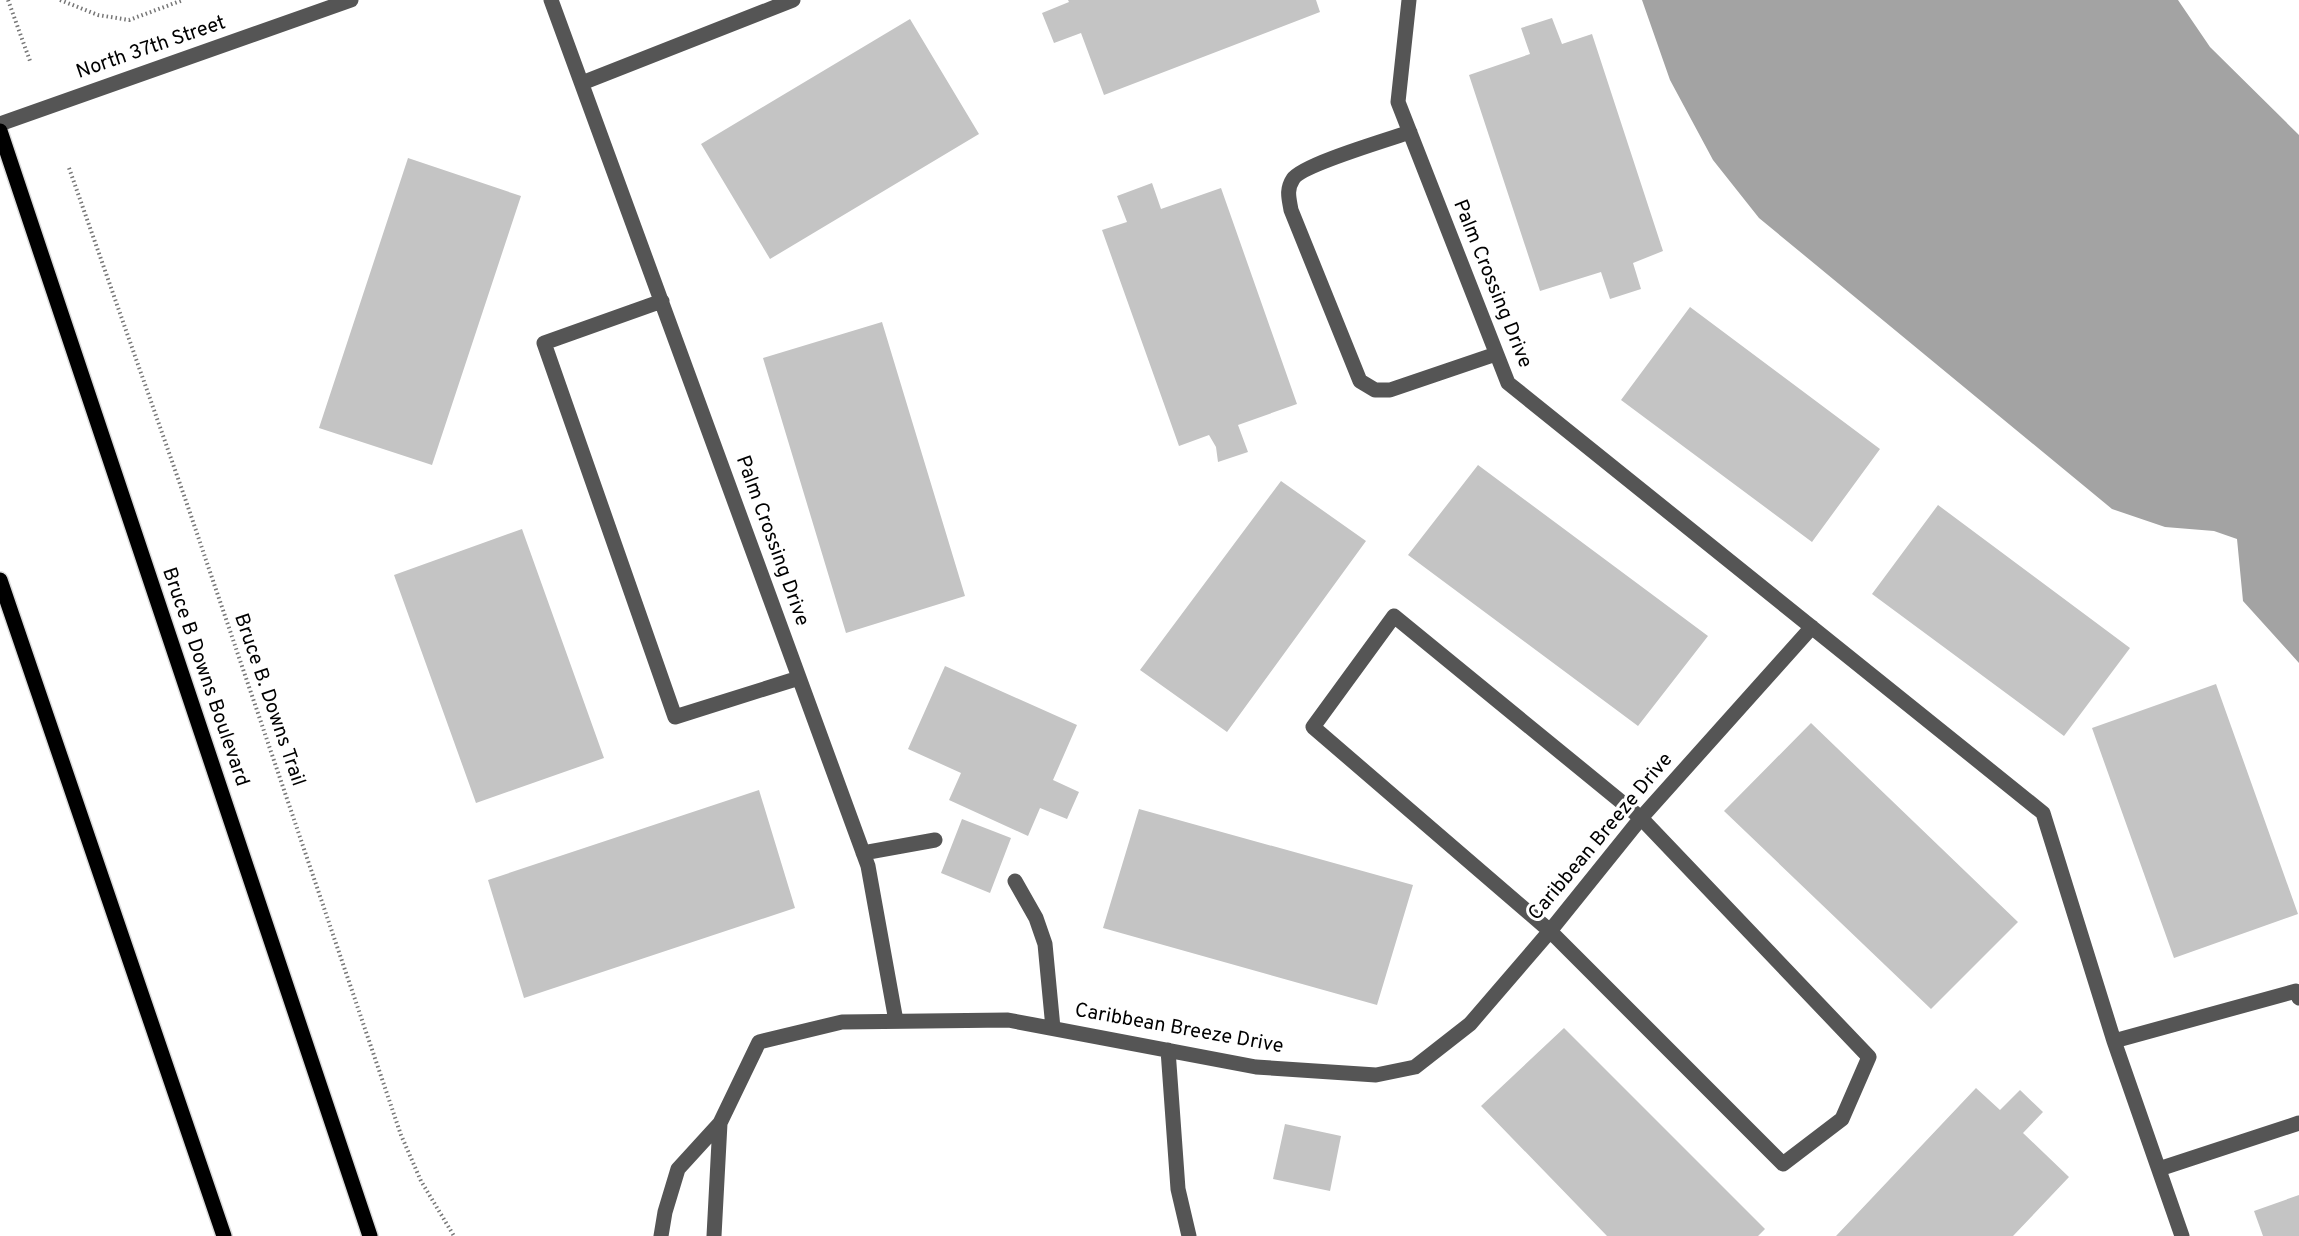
<svg xmlns="http://www.w3.org/2000/svg" width="2299" height="1236" viewBox="0 0 2299 1236" font-family="Overpass,sans-serif">
  <style>
    .water { fill: #a3a3a3 }
    .building { fill: #c4c4c4 }
    .lines { fill: none; stroke-linecap: round; stroke-linejoin: round }
    .major-casing { stroke: #dbdbdb; stroke-width: 18 }
    .path { stroke: #777; stroke-width: 4; stroke-dasharray: 1.5 3; stroke-linecap: butt }
    .minor { stroke: #555; stroke-width: 15 }
    .major { stroke: #000; stroke-width: 15 }
    .labels { text-anchor: middle; dominant-baseline: central; stroke-width: 6; stroke-linejoin: round; paint-order: stroke }
    .street-label { font-size: 20px; fill: #000; stroke: #fff }
  </style>
  <rect width="100%" height="100%" fill="#fff"/>
  <!-- water -->
  <path class="water" d="M1642,0H2178L2210,47L2299,135V663L2243,601L2237,539L2214,531L2165,527L2112,509L1759,218L1713,160L1670,80Z"/>
  <!-- building -->
  <path class="building" d="M1068,0H1316L1320,12L1104,95L1081,33L1054,43L1042,13L1069,2Z
    M1552,18L1562,44L1592,34L1663,251L1633,263L1641,289L1610,299L1601,272L1540,291L1469,75L1530,54L1521,28Z
    M910,19L979,134L770,259L701,144Z
    M408,158L521,196L432,465L319,428Z
    M1152,183L1161,209L1221,188L1297,404L1238,425L1248,452L1218,462L1216,447L1209,435L1179,446L1102,230L1127,222L1117,196Z
    M1690,307L1880,449L1812,542L1621,400Z
    M882,322L965,596L846,633L763,358Z
    M1478,465L1708,636L1638,726L1408,555Z
    M1281,481L1366,541L1227,732L1140,670Z
    M1938,505L2130,648L2064,736L1872,594Z
    M522,529L604,758L476,803L394,575Z
    M945,666L1077,725L1053,780L1079,792L1067,819L1040,808L1028,836L949,800L961,773L908,749Z
    M2216,684L2298,914L2174,958L2092,728Z
    M1811,723L2018,922L1931,1009L1724,811Z
    M759,790L795,908L524,998L488,880Z
    M1139,809L1413,885L1377,1005L1103,928Z
    M962,819L1011,838L990,893L941,873Z
    M1564,1028L1765,1229L1758,1236H1607L1481,1106Z
    M1976,1088L2000,1110L2020,1090L2043,1112L2023,1133L2069,1177L2013,1236H1836Z
    M1285,1124L1341,1136L1330,1191L1273,1179Z
    M2299,1195V1236H2263L2254,1211Z"/>
  <g class="lines">
    <defs>
      <path id="major" d="M0,131L370,1236
        M0,580L224,1236"/>
    </defs>
    <!-- major casing -->
    <use href="#major" class="major-casing"/>
    <!-- path -->
    <path class="path" d="M8,0L30,61
      M60,0L98,15L129,20L183,0
      M69,168L187,504L401,1135L421,1181L454,1236"/>
    <!-- minor -->
    <path class="minor" d="M551,0L868,866L896,1021
      M1409,0L1398,102L1508,383L2043,813L2114,1041L2182,1236
      M582,83L793,0
      M0,124L351,0
      M1410,132C1390,139 1301,165 1293,179C1286,190 1289,198 1291,210L1360,381L1375,390H1390L1496,354
      M662,301L544,343L675,717L799,678
      M1394,616L1641,818L1869,1057L1842,1119L1783,1164L1550,931L1313,727Z
      M863,853L935,840
      M1015,881L1036,918L1045,944L1053,1028
      M2114,1041L2296,991L2299,998
      M1168,1050L1178,1189L1189,1236
      M2159,1169L2299,1123
      M661,1236L665,1212L678,1169L720,1123L759,1042L842,1022L1008,1020L1256,1067L1376,1075L1415,1067L1470,1024L1550,931L1641,818L1812,627
      M714,1236L720,1123"/>
    <!-- major -->
    <use href="#major" class="major"/>
  </g>
  <g class="labels">
    <!-- street labels -->
    <g class="street-label">
      <text transform="translate(151 48) rotate(-19)">North 37th Street</text>
      <text transform="translate(1492 284) rotate(68)">Palm Crossing Drive</text>
      <text transform="translate(772 541) rotate(70)">Palm Crossing Drive</text>
      <text transform="translate(205 677) rotate(71)">Bruce B Downs Boulevard</text>
      <text transform="translate(269 700) rotate(71)">Bruce B. Downs Trail</text>
      <text transform="translate(1601 837) rotate(-50)">Caribbean Breeze Drive</text>
      <text transform="translate(1179 1029) rotate(10)">Caribbean Breeze Drive</text>
    </g>
  </g>
</svg>
